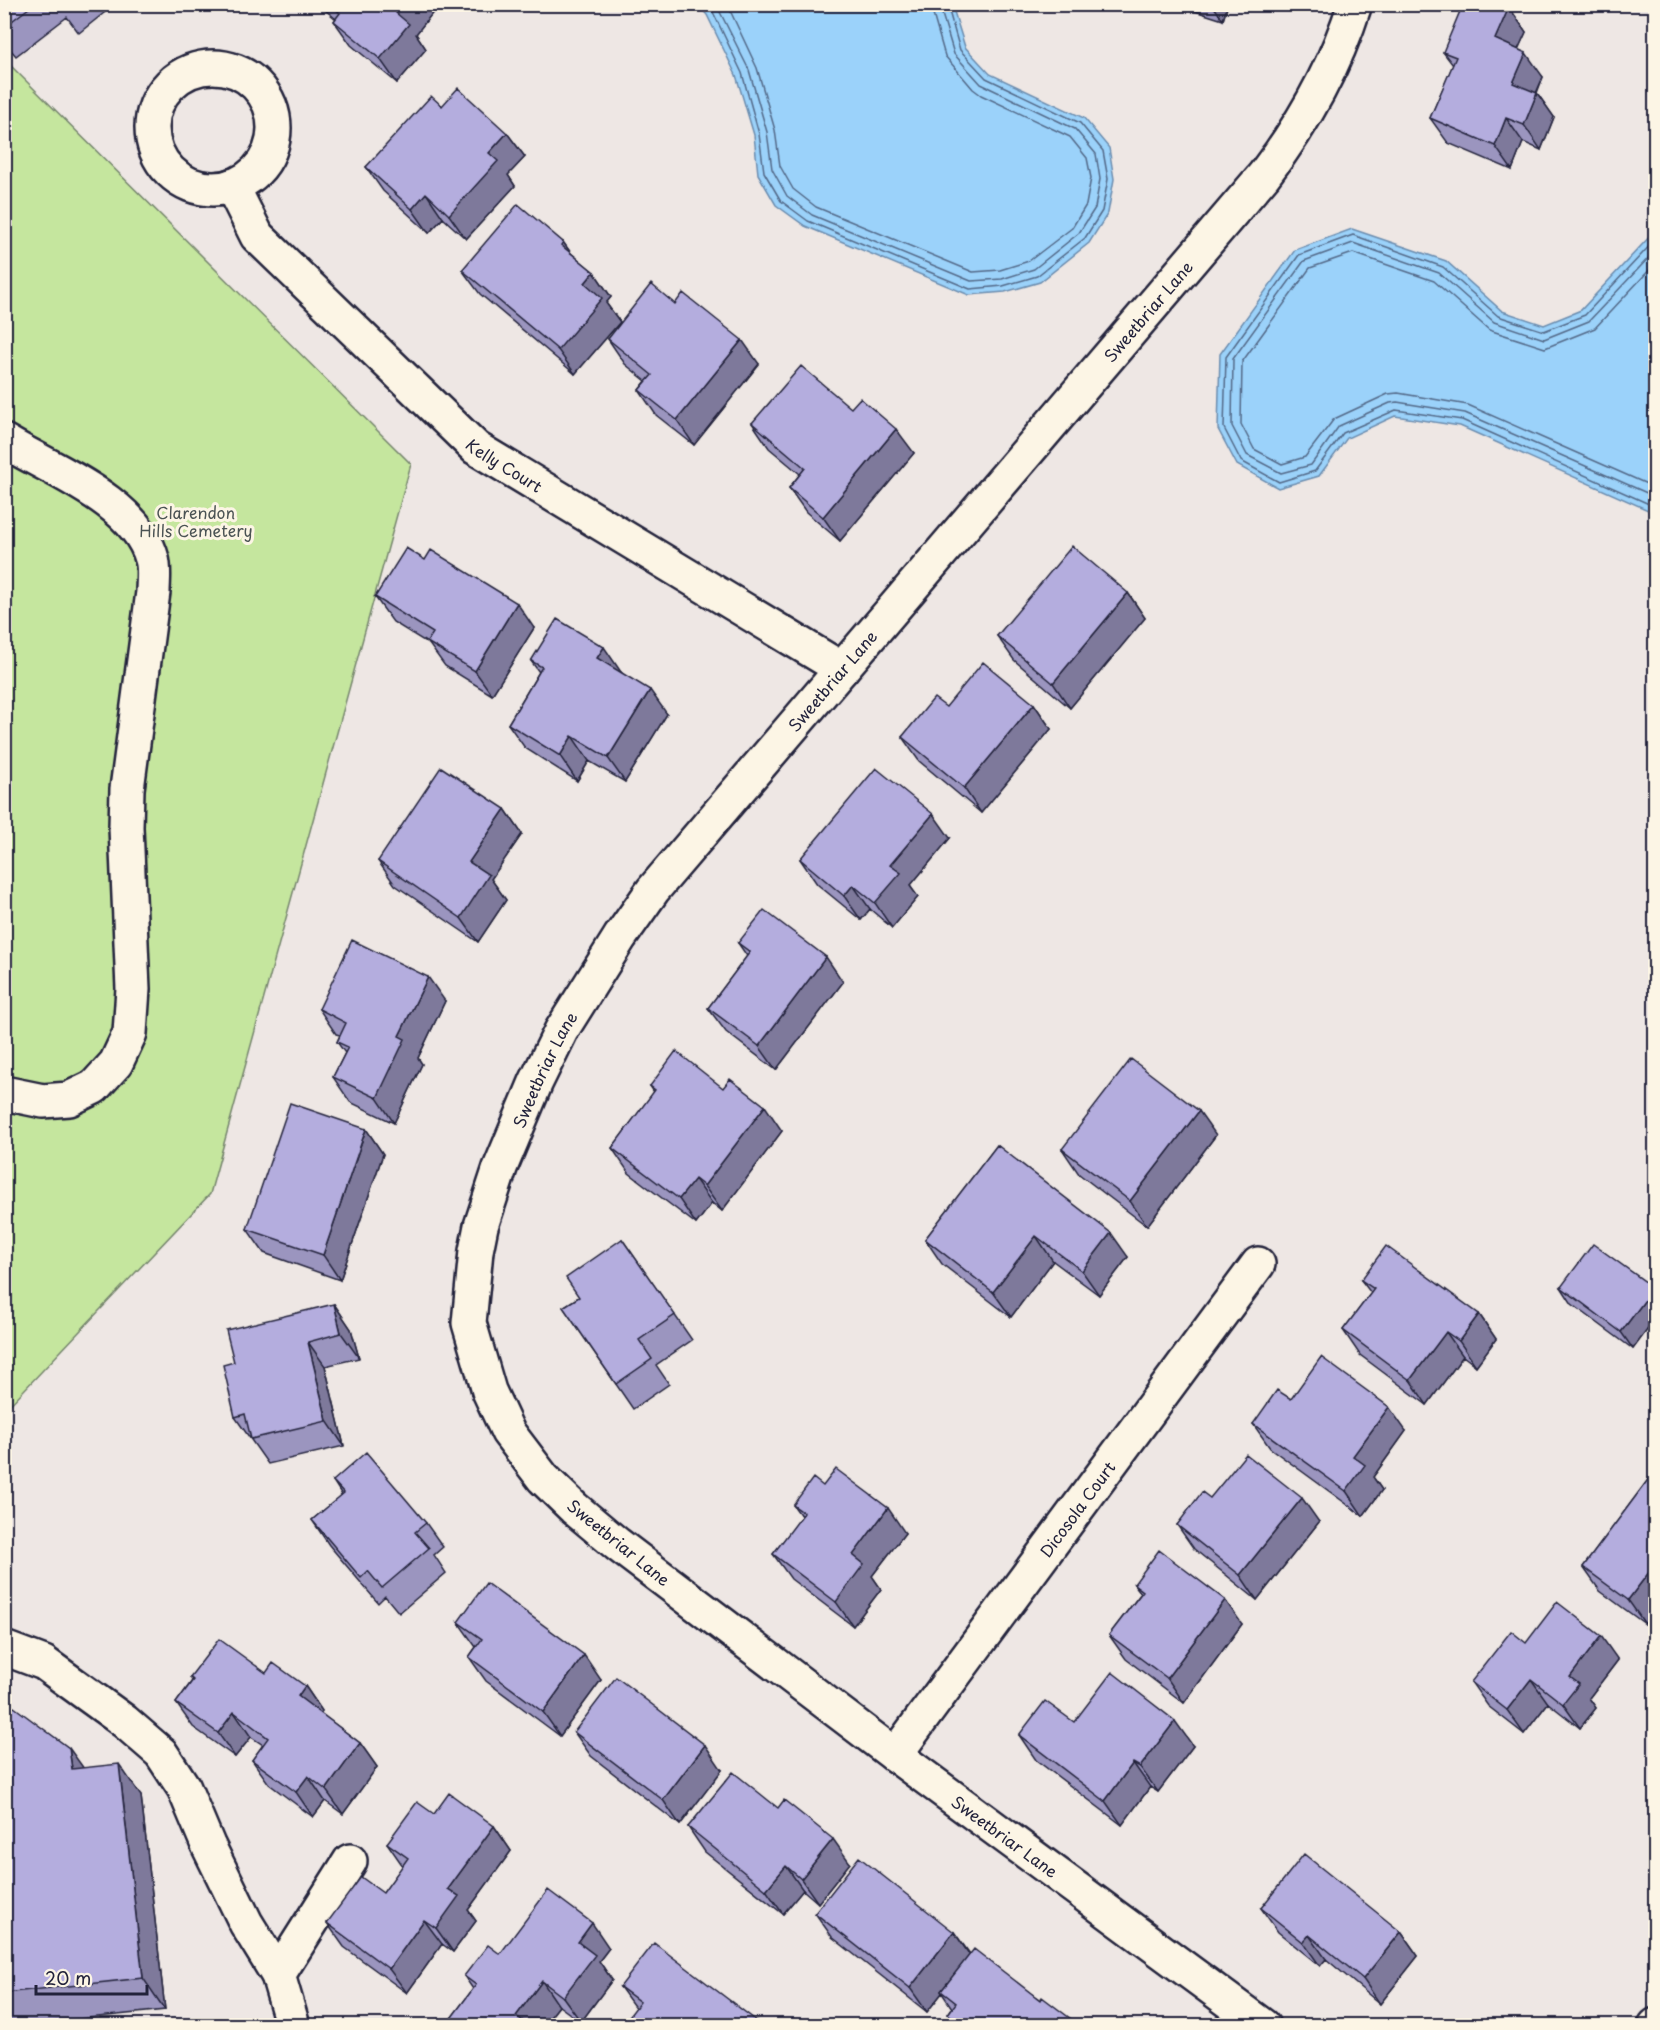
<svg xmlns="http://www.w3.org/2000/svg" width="1660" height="2030" viewBox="0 0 1660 2030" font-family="'Playpen Sans',sans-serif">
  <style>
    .green { fill: #c5e69e; stroke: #74846c; stroke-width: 1.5 }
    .water { fill: #9bd2fa; stroke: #6b8cae; stroke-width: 1.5 }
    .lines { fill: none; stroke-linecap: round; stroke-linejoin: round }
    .shore { stroke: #526887; stroke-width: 1.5 }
    .minor-casing { stroke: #22223b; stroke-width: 38 }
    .minor { stroke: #fcf5e5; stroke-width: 33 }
    .wall { fill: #9b95bf; stroke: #22223b; stroke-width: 1.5 }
    .shaded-wall { fill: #7e799b; stroke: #22223b; stroke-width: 1.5 }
    .building { fill: #b4adde; stroke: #22223b; stroke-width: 1.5 }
    .labels { text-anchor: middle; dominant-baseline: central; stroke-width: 6; stroke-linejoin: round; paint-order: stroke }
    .street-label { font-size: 16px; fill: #22223b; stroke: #fcf5e5 }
    .park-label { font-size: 16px; fill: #4b5354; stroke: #fcf5e5 }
  </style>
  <rect width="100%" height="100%" fill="#eee7e4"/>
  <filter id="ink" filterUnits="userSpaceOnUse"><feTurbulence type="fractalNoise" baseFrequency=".0167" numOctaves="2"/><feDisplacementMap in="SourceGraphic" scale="12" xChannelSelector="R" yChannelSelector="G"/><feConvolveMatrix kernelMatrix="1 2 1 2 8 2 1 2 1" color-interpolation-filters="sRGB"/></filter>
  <g filter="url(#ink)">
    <!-- green -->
    <path class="green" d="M4,59L411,464L210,1194L6,1409L4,1407Z"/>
    <!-- water -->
    <path class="water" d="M698,5H952L965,47L990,74L1084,118L1109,148L1114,179L1108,213L1089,243L1040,282L1005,292L969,295L805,226L776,205L758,174L754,135L736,75L707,15Z
      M1352,229L1446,261L1502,311L1544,325L1581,310L1655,231V510H1648L1460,426L1395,416L1347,438L1319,476L1278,488L1237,465L1218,429L1220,354L1295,250Z"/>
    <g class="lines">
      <!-- shore -->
      <path class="shore" d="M706,4L713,12L742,73L759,134L764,172L781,201L808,221L970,289L1003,286L1037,276L1085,238L1102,211L1108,179L1103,151L1080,123L986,78L960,50L947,4
        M716,4L749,70L767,132L772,169L787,196L812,215L971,281L1002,279L1034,269L1079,233L1095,208L1100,179L1096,154L1075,129L981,84L954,54L939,4
        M727,4L757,68L775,130L780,166L793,189L816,207L973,272L1000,270L1029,261L1072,228L1086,205L1091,178L1087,158L1070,137L981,95L973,89L945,56L930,4
        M1656,239L1585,315L1544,331L1498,316L1443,267L1353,235L1299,255L1226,357L1224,428L1241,461L1279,482L1315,471L1343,433L1396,410L1462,420L1649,504L1656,505
        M1656,250L1589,321L1544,339L1494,322L1439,273L1353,243L1304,261L1233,359L1232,426L1247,455L1281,473L1311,465L1339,426L1390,403L1397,402L1465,413L1656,497
        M1656,263L1595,328L1545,348L1489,330L1434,281L1353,253L1310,268L1242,362L1241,424L1254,449L1282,464L1305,457L1334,419L1388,394L1398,393L1468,405L1656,488"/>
      <defs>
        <g id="minor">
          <circle cx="213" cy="128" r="61"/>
          <path id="s1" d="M232,186L257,236L476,448L842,669"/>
          <path d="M4,441C52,470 137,502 152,559C155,569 153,582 153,592L127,789L126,827L133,989L130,1033L116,1063L94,1087L69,1099L43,1101L4,1093"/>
          <path d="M4,1648L44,1663L124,1721L161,1753L184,1788L208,1845L246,1923L278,1975L293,2026"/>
          <path id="s2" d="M895,1755L1258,1264"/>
          <path d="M278,1975L350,1861"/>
          <path id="s3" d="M1263,2026L895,1755L617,1544L574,1508L543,1478L508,1432L489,1391L469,1323L476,1251L481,1226L500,1168L536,1082L561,1031L620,937L653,890L1264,175C1304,123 1335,67 1355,4"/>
          <path d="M1655,2026L1656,2025"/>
        </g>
      </defs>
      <!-- minor casing -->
      <use href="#minor" class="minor-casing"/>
      <!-- minor -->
      <use href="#minor" class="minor"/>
    </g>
    <!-- wall -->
    <path class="wall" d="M4,4H113L114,5L79,33L67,17L16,56L4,42Z
      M318,4H437L438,6L416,34L426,49L397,83L351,45L334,21L336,19Z
      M1173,4H1228L1223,20Z
      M1509,7L1526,32L1518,49L1543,77L1537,93L1554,117L1541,150L1523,142L1512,170L1448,143L1430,118L1453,65L1443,52Z
      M442,106L507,133L525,157L508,175L515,186L466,239L443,218L429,233L383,191L366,167Z
      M563,242L571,253L594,272L611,297L606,303L620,322L575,374L480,294L462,270Z
      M675,304L759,364L694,445L656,415L639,390L646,381L625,364L608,339Z
      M851,408L914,453L840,541L806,512L789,488L800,474L769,448L752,423Z
      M1128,593L1145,618L1070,708L1014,660L997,636Z
      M375,597L534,628L492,695L445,666L429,644L393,622Z
      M531,661L621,672L667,714L625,782L589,761L577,781L525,748L508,724L539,672Z
      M1034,704L1051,729L981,813L919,761L902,737L946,707Z
      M505,809L522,834L491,879L506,900L478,942L395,885L378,861Z
      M950,838L910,886L918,897L892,928L870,909L861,920L817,884L800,859Z
      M738,943L843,982L776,1070L726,1032L708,1008L747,956Z
      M445,1001L418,1058L422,1064L394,1123L350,1102L333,1077L345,1053L337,1042L340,1035L336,1034L319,1009Z
      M650,1086L723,1088L782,1131L722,1211L712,1203L696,1224L629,1173L612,1148L654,1092Z
      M366,1129L383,1154L340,1280L264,1253L247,1229Z
      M1216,1135L1147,1226L1079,1174L1062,1149Z
      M997,1145L1128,1257L1099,1295L1053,1261L1011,1317L942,1264L925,1239Z
      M622,1239L692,1340L656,1365L669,1384L633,1409L563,1307L579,1297Z
      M1361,1280L1479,1314L1496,1339L1476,1366L1463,1356L1427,1405L1360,1355L1343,1330L1371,1293Z
      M1561,1287L1654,1288L1656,1291V1318L1633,1349L1572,1304Z
      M334,1304L351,1329L359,1358L325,1366L344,1446L268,1464L235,1417L234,1362Z
      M1291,1399L1406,1431L1373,1477L1382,1490L1363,1516L1270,1448L1253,1424Z
      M1656,1469V1610L1645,1624L1600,1591L1583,1567Z
      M333,1481L426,1523L443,1547L434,1555L446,1573L399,1613L385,1596L378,1603L329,1545L312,1520L342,1495Z
      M823,1486L905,1533L872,1576L881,1589L853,1626L791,1579L773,1554L802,1517L793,1505Z
      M1210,1498L1319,1522L1257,1600L1194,1549L1177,1525Z
      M1134,1584L1242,1624L1184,1703L1126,1659L1109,1635L1141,1593Z
      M458,1622L601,1680L560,1736L486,1681L469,1657L476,1647Z
      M1526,1643L1618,1660L1589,1698L1596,1708L1580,1728L1548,1703L1524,1734L1488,1706L1471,1682Z
      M266,1673L305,1686L322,1711L320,1713L360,1743L377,1767L343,1814L325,1801L313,1817L269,1784L252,1760L263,1745L251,1737L235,1757L193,1727L176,1703L192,1681L190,1677Z
      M4,1701L8,1706V1708L83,1768L141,1796L165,2010L21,2025H4Z
      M1074,1722L1193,1746L1158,1792L1150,1787L1122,1825L1036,1760L1019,1735Z
      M574,1732L722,1770L680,1825L591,1756Z
      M778,1808L850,1863L818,1903L803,1890L783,1914L705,1852L688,1827Z
      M434,1814L494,1826L511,1851L468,1910L476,1921L453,1952L442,1944L407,1993L344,1947L327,1923L383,1893L403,1866L387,1843Z
      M1261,1908L1401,1932L1418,1956L1380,2004L1326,1959L1320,1966L1278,1932Z
      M815,1913L954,1932L970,1954L1079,2025H956L948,2014L952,2008L942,1993L927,2012L832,1937Z
      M609,1948L599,1961L612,1980L581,2022L559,2006L544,2025H446L473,1989L464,1976L500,1954Z
      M620,1987L762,2025H632L627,2019L636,2009Z"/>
    <!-- shaded-wall -->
    <path class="shaded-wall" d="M403,4H437L438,6L416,34L426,49L397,83L380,59L396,13Z
      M1212,4H1228L1223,20Z
      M1509,7L1526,32L1512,63L1495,39Z
      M1526,53L1543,77L1530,107L1513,83Z
      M1537,93L1554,117L1541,150L1524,125Z
      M1506,118L1523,142L1512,170L1495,146Z
      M507,133L525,157L508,175L515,186L466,239L449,215L489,153Z
      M426,193L443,218L429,233L412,209Z
      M563,242L580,266L561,245Z
      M594,272L611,297L606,303L620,322L575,374L558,350L585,283Z
      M742,340L759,364L694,445L677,420Z
      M896,429L914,453L840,541L823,517Z
      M1128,593L1145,618L1070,708L1053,683Z
      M517,603L534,628L492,695L475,671Z
      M604,647L621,672L614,682L597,658Z
      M650,690L667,714L625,782L608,758Z
      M1034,704L1051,729L981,813L964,788Z
      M572,736L589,761L577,781L560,756Z
      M505,809L522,834L491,879L506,900L478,942L461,918L469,862Z
      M933,814L950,838L910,886L918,897L892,928L875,903L890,865Z
      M853,885L870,909L861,920L844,896Z
      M826,957L843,982L776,1070L759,1046Z
      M428,977L445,1001L418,1058L422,1064L394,1123L377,1098L399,1036Z
      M765,1106L782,1131L722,1211L704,1186Z
      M1199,1111L1216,1135L1147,1226L1130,1201Z
      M366,1129L383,1154L340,1280L323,1255Z
      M695,1179L712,1203L696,1224L679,1199Z
      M1111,1233L1128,1257L1099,1295L1082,1271Z
      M1036,1236L1053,1261L1011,1317L993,1292Z
      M1654,1288L1656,1291V1318L1633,1349L1621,1332Z
      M334,1304L351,1329L359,1358L341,1333Z
      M1479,1314L1496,1339L1476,1366L1459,1341Z
      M1446,1332L1463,1356L1427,1405L1410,1380Z
      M308,1342L325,1366L344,1446L327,1421Z
      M1389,1407L1406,1431L1373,1477L1382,1490L1363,1516L1346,1491L1353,1456Z
      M1302,1498L1319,1522L1257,1600L1240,1575Z
      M888,1508L905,1533L872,1576L881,1589L853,1626L836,1602L853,1555Z
      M1656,1563V1610L1645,1624L1628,1600Z
      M1225,1600L1242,1624L1184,1703L1167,1678Z
      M1601,1636L1618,1660L1589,1698L1596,1708L1580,1728L1563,1704L1570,1677Z
      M584,1655L601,1680L560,1736L543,1712Z
      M1531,1679L1548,1703L1524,1734L1507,1710Z
      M305,1686L322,1711L315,1721L298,1696Z
      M4,1701L8,1706L14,1742L4,1729Z
      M234,1712L251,1737L235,1757L218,1733Z
      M1175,1721L1193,1746L1158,1792L1140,1767Z
      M360,1743L377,1767L343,1814L326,1790Z
      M705,1745L722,1770L680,1825L663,1800Z
      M69,1748L92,1780L72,1769Z
      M1133,1763L1150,1787L1122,1825L1105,1801Z
      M119,1764L141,1796L165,2010L143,1978Z
      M308,1776L325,1801L313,1817L296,1792Z
      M494,1826L511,1851L468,1910L476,1921L453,1952L436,1928L448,1889Z
      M833,1839L850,1863L818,1903L801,1879Z
      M786,1866L803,1890L783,1914L766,1890Z
      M424,1920L442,1944L407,1993L389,1969Z
      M592,1923L609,1948L599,1961L612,1980L581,2022L563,1997L578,1942Z
      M954,1932L971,1957L941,1991L942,1993L927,2012L910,1988Z
      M1401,1932L1418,1956L1380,2004L1363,1979Z
      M1309,1935L1326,1959L1320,1966L1303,1942Z
      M542,1981L559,2006L544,2025H523L516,2016Z"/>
    <!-- building -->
    <path class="building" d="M4,4H34L4,27Z
      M59,4H67L62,8Z
      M330,4H403L396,13L409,24L380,59L334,21L340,13Z
      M1463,4H1502L1509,7L1495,39L1526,53L1513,83L1537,93L1524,125L1506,118L1495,146L1430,118L1456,57L1443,52Z
      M458,88L507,133L489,153L498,161L449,215L426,193L412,209L366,167L431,96L442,106Z
      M518,204L563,242L561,245L594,272L585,283L602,298L558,350L462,270Z
      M651,284L675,304L683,293L742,340L677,420L639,390L652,375L608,339Z
      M801,366L851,408L860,398L896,429L823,517L789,488L805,468L752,423Z
      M1072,546L1128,593L1053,683L997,636Z
      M406,548L425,560L431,550L517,603L475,671L427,642L433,633L375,597Z
      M557,619L604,647L597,658L650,690L608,758L572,736L560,756L508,724L542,667L531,661Z
      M983,662L1034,704L964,788L902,737L934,698L946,707Z
      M441,767L505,809L469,862L489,875L461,918L378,861Z
      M876,768L933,814L890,865L901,873L875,903L853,885L844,896L800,859Z
      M764,910L826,957L759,1046L708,1008L750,952L738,943Z
      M352,940L428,977L399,1036L405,1039L377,1098L333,1077L348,1047L337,1042L346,1023L319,1009Z
      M676,1051L723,1088L730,1079L765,1106L704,1186L695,1179L679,1199L612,1148L655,1090L650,1086Z
      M1131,1059L1199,1111L1130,1201L1062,1149Z
      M290,1103L366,1129L323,1255L247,1229Z
      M997,1145L1111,1233L1082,1271L1036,1236L993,1292L925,1239Z
      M622,1239L675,1315L639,1340L652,1359L616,1384L563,1307L579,1297L566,1278Z
      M1593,1244L1654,1288L1621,1332L1561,1287Z
      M1386,1246L1479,1314L1459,1341L1446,1332L1410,1380L1343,1330L1374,1289L1361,1280Z
      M334,1304L341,1333L308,1342L327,1421L251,1439L245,1414L235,1417L223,1365L234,1362L226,1330Z
      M1321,1357L1389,1407L1353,1456L1365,1465L1346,1491L1253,1424L1277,1390L1291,1399Z
      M366,1452L426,1523L415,1532L429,1548L382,1588L368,1571L361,1578L312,1520L344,1493L333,1481Z
      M1246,1454L1302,1498L1240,1575L1177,1525L1202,1492L1210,1498Z
      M836,1469L888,1508L853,1555L864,1564L836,1602L773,1554L804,1513L793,1505L813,1478L823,1486Z
      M1656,1469V1563L1628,1600L1583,1567Z
      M1159,1550L1225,1600L1167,1678L1109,1635L1143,1591L1134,1584Z
      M486,1583L584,1655L543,1712L469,1657L482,1639L458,1622Z
      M1557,1602L1601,1636L1570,1677L1579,1684L1563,1704L1531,1679L1507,1710L1471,1682L1511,1631L1526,1643Z
      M219,1639L266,1673L273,1663L305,1686L298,1696L360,1743L326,1790L308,1776L296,1792L252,1760L268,1738L234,1712L218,1733L176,1703L193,1680L190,1677Z
      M1112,1672L1175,1721L1140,1767L1133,1763L1105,1801L1019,1735L1045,1701L1074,1722Z
      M616,1677L705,1745L663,1800L574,1732Z
      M14,1707L69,1748L72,1769L119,1764L143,1978L4,1993V1709Z
      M733,1772L778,1808L784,1800L833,1839L801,1879L786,1866L766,1890L688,1827Z
      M449,1793L494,1826L448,1889L459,1896L436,1928L424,1920L389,1969L327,1923L361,1877L383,1893L408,1858L387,1843L417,1802L434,1814Z
      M1304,1854L1401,1932L1363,1979L1309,1935L1303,1942L1261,1908Z
      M859,1857L954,1932L910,1988L815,1913Z
      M548,1890L592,1923L578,1942L595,1955L563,1997L542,1981L516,2016L529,2025H446L476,1985L464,1976L488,1945L500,1954Z
      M654,1943L762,2025H636L627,2019L640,2002L620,1987Z
      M974,1949L1040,2000L1042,1997L1079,2025H962L948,2014L956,2003L941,1991Z"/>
  </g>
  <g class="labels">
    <!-- street labels -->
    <g class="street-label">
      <text stroke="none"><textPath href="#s3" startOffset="2318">Sweetbriar Lane</textPath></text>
      <text stroke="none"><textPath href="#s1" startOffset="394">Kelly Court</textPath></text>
      <text stroke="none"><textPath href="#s3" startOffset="1832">Sweetbriar Lane</textPath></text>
      <text stroke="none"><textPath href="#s3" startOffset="1346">Sweetbriar Lane</textPath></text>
      <text stroke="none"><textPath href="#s2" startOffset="306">Dicosola Court</textPath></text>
      <text transform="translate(619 1542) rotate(39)">Sweetbriar Lane</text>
      <text transform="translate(1005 1836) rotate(36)">Sweetbriar Lane</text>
    </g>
    <!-- park labels -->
    <g class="park-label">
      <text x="196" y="512">Clarendon<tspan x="196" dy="18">Hills Cemetery</tspan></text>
    </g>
  </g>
  <!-- margin -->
  <rect width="1660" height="2030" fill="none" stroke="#fcf5e5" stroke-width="24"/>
  <rect x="12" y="12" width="1636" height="2006" fill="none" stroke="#22223b" stroke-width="2" filter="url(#ink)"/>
  <!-- scale -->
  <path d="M36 1985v9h111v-9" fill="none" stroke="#22223b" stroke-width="3"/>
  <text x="45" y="1985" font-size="18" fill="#22223b" stroke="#fcf5e5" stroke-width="4.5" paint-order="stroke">20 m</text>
</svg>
